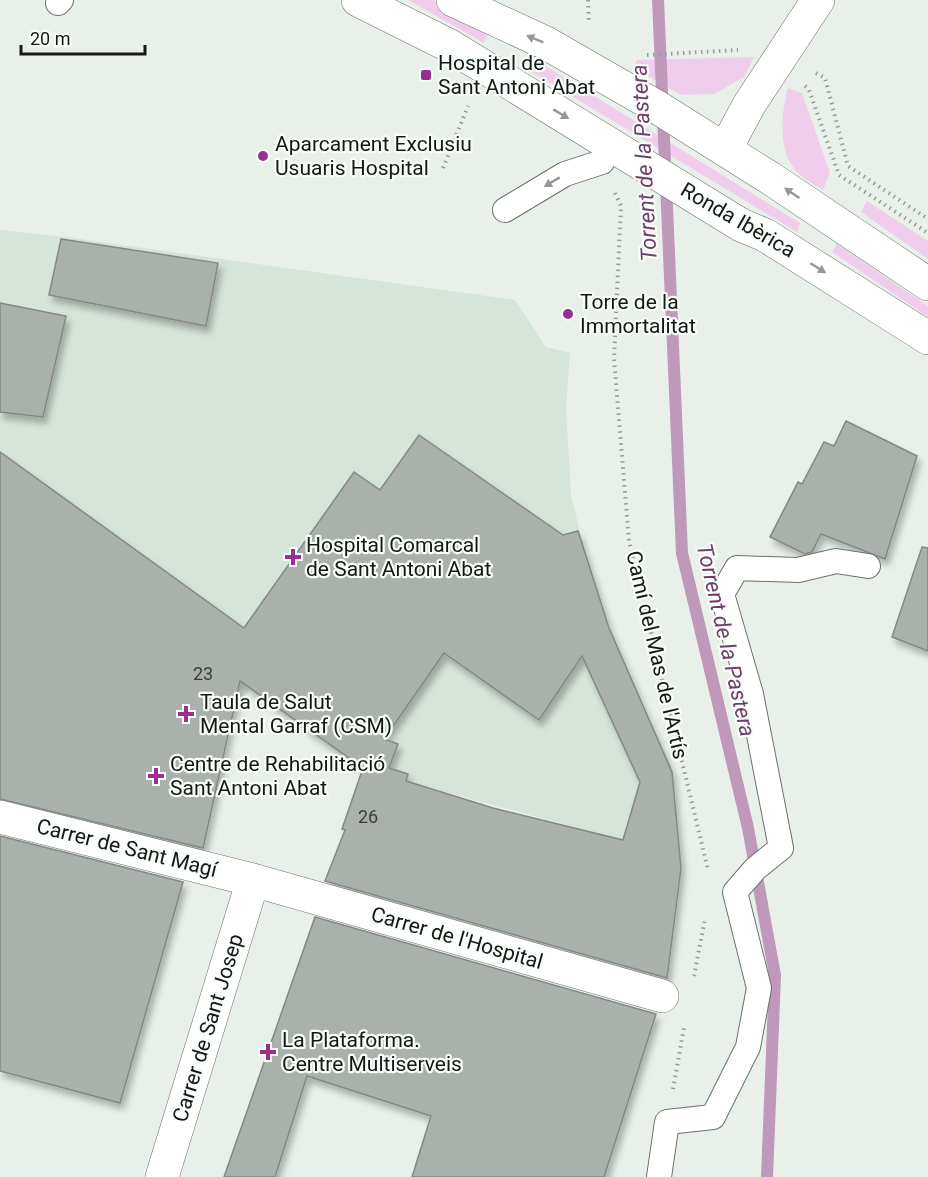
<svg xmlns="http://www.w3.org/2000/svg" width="928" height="1177" viewBox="0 0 928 1177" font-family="Roboto,sans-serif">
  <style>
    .built { fill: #d7e4d9 }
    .green { fill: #f0ceeb }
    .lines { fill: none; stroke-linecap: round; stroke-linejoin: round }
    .stream { stroke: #bf98ba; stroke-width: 12 }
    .building { fill: #aab0ab; stroke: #838983; stroke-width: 1.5; fill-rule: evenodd; filter: url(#shadow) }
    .lane-casing { stroke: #6c716c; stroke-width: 26 }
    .street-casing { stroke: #6c716c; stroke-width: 34 }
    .secondary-casing { stroke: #6c716c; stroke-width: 34 }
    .path { stroke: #979c98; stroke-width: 4; stroke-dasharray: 1.5 4.5; stroke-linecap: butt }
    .lane { stroke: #fff; stroke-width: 24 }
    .street { stroke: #fff; stroke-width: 33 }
    .secondary { stroke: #fff; stroke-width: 33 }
    .oneway { fill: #969796 }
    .poi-dot { fill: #992f92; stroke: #f7fdf8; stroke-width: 2 }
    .labels { text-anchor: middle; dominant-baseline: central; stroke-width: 4.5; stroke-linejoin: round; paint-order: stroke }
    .number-label { font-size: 18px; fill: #3b3e3b }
    .poi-label { font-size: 21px; fill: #161816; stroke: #f7fdf8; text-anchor: start }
    .street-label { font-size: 21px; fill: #161816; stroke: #f7fdf8 }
    .water-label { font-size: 22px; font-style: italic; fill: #703d6b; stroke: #f7fdf8 }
  </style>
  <defs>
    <filter id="shadow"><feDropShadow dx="3.5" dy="6" stdDeviation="3" flood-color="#0004"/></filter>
  </defs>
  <rect width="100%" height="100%" fill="#e9f0ea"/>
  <!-- built -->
  <path class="built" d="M0,230L65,237L515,300L546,347L570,353L566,407L571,495L601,618L671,766V778L647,847L406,781L408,774L364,764L254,683L233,713L200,860L0,809Z"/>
  <!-- green -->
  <path class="green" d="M408,0H433L489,31L484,43Z
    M531,57L800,223L797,232L525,68Z
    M754,57L744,77L714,94L681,95L634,68L637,60Z
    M788,88L802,93L830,173L823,190C815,185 806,180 799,174C777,154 781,113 788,88Z
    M867,201L928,241V259L861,212Z
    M837,244L928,306V317L832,252Z"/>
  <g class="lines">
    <!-- stream -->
    <path class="stream" d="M658,0L682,553L748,828L775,975L767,1177"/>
  </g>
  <!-- building -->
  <path class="building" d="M61,239L218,263L206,326L49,295Z
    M0,303L66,316L43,417L0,412Z
    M846,421L917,456L885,559L821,534L812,552L805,554L770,537L798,482L802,484L824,442L834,446Z
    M419,435L563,535L578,531L609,628L672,772L681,868L667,978L325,881L345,830L342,829L363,768L240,681L203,848L0,799V452L244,628L354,472L380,490ZM444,653L539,720L582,656L640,782L623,840L493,808L406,781L408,774L389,768L398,744L384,739Z
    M922,547L928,548V651L892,637Z
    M0,836L183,882L120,1103L0,1071Z
    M315,917L656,1014L604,1177H412L431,1116L307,1076L275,1177H224Z"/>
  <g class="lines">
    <defs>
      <path id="lane" d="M58,3L61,0
        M505,210L565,174L602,162
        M659,1177L667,1122L713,1117L748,1047L759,988L735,892L755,869L781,848L751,694L722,594L737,568L798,570L836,561L868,566"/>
      <path id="street" d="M725,150L749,105L818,0
        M0,817L253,880L662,996
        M162,1177L253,880"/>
      <path id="secondary" d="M358,0L450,46L741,225L765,235L928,338
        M453,0L546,43L657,107L770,178L928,284"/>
    </defs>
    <!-- lane casing -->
    <use href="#lane" class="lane-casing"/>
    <!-- street casing -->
    <use href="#street" class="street-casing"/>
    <!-- secondary casing -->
    <use href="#secondary" class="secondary-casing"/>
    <!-- path -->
    <path class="path" d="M588,0L589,24
      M647,55L738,50
      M816,73L825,78L848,166L928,219
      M805,86L809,90L839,175L928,233
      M443,168L468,106
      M615,193L621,206L614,359L629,541L708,870
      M694,976L705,919
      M673,1089L684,1028"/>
    <!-- lane -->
    <use href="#lane" class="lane"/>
    <!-- street -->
    <use href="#street" class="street"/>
    <!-- secondary -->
    <use href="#secondary" class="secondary"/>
  </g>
  <!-- one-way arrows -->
  <defs><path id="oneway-solid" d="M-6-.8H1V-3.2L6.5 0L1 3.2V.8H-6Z" transform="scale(1.5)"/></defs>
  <g class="oneway">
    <use href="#oneway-solid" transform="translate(535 39) rotate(-158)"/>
    <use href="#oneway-solid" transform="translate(561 114) rotate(31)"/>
    <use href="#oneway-solid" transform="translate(552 182) rotate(149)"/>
    <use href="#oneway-solid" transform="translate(792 193) rotate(-146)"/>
    <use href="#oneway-solid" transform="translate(818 268) rotate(32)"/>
  </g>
  <!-- markers -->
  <g class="poi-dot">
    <rect x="420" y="69" width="12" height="12" rx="3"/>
    <circle cx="263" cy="156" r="6"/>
    <circle cx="568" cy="314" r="6"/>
    <path d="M290 548h6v6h6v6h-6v6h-6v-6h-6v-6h6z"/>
    <path d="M183 705h6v6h6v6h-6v6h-6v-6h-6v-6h6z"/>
    <path d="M153 767h6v6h6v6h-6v6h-6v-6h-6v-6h6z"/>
    <path d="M265 1043h6v6h6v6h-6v6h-6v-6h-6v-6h6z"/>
  </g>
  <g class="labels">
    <!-- number labels -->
    <g class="number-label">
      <text x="203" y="673">23</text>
      <text x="368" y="816">26</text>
    </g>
    <!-- poi labels -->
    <g class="poi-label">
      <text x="438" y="63">Hospital de<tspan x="438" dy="24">Sant Antoni Abat</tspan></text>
      <text x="275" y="144">Aparcament Exclusiu<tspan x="275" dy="24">Usuaris Hospital</tspan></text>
      <text x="580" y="302">Torre de la<tspan x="580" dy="24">Immortalitat</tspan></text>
      <text x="306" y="545">Hospital Comarcal<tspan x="306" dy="24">de Sant Antoni Abat</tspan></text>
      <text x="200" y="702">Taula de Salut<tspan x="200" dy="24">Mental Garraf (CSM)</tspan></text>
      <text x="170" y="764">Centre de Rehabilitació<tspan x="170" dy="24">Sant Antoni Abat</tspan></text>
      <text x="282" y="1040">La Plataforma.<tspan x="282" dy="24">Centre Multiserveis</tspan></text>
    </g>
    <!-- street labels -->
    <g class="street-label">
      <text transform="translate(738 220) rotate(30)">Ronda Ibèrica</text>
      <text transform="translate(657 655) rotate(77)">Camí del Mas de l'Artís</text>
      <text transform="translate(127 848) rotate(14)">Carrer de Sant Magí</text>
      <text transform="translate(457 938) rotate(16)">Carrer de l'Hospital</text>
      <text transform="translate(208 1028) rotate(-73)">Carrer de Sant Josep</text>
    </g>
    <!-- water labels -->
    <g class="water-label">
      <text transform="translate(644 163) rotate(-93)">Torrent de la Pastera</text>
      <text transform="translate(726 640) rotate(77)">Torrent de la Pastera</text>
    </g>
  </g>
  <!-- scale -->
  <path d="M21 45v9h124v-9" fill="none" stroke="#161816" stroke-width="3"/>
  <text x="30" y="45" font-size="18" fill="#161816" stroke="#f7fdf8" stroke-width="4.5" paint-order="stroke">20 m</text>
</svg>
